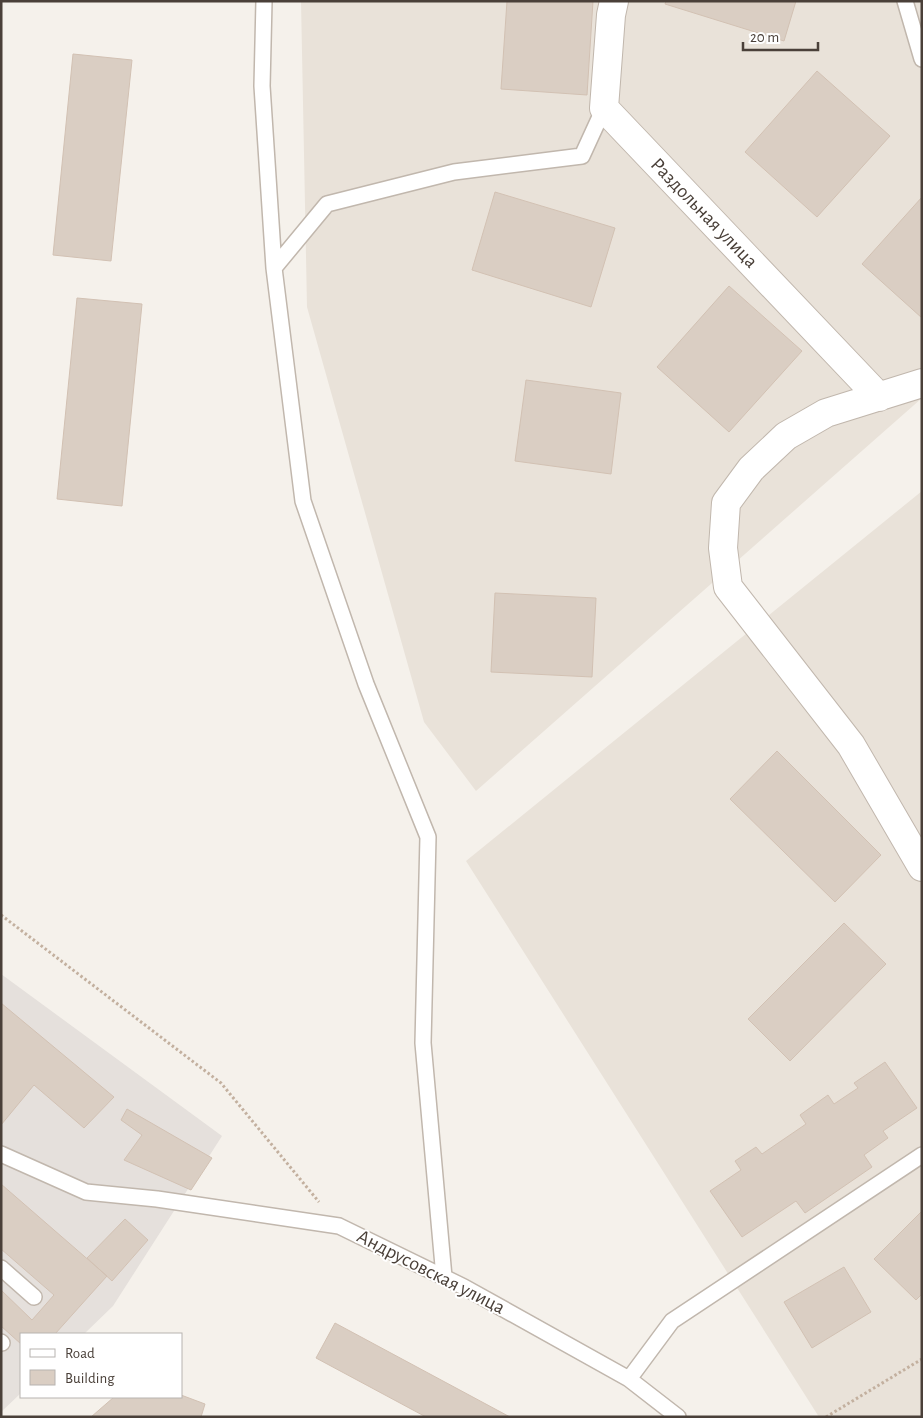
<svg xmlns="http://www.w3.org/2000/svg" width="923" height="1418" viewBox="0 0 923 1418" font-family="'Alegreya Sans',sans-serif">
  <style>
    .residential { fill: #e9e2d9 }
    .industrial { fill: #e5e0dc }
    .building { fill: #dacec3; stroke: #d2c1b3 }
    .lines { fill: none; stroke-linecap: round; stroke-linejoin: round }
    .lane-casing { stroke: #c1b7ad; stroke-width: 18 }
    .street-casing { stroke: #c1b7ad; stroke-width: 30 }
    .path { stroke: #c3b09f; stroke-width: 3; stroke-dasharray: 2.5 2.5; stroke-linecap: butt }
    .lane { stroke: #fff; stroke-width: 15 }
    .street { stroke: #fff; stroke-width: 28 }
    .labels { text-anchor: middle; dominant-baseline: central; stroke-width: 4; stroke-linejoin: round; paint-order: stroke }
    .street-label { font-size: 20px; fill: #4a4039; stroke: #fff }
  </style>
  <rect width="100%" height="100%" fill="#f5f1eb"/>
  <!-- residential -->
  <path class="residential" d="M301,1H922V398L476,791L424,722L307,307Z
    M922,491V1417H819L466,861Z"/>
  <!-- industrial -->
  <path class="industrial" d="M1,974L222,1136L113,1306L84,1334H21V1393L1,1412Z"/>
  <!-- building -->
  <path class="building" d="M507,1H593L587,95L501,89Z
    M666,1H796L784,41L665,4Z
    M73,54L132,60L111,261L53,255Z
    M817,71L890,136L817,217L745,152Z
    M495,192L615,228L591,307L472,270Z
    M922,197V318L862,264Z
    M729,286L802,351L729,432L657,367Z
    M77,298L142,304L122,506L57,499Z
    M526,380L621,393L611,474L515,461Z
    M495,593L596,598L592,677L491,672Z
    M777,751L881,855L835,902L730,799Z
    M844,923L886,964L790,1061L748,1019Z
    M1,1003L114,1097L84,1128L34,1085L1,1125Z
    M885,1062L917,1108L883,1131L888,1138L864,1155L872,1167L805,1213L796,1201L742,1237L710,1191L741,1170L735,1161L756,1147L762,1154L806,1124L800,1115L828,1095L834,1104L858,1088L854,1083Z
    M127,1109L212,1158L191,1190L124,1160L142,1135L121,1120Z
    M1,1184L107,1276L55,1334H21V1344L1,1326V1290L32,1320L54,1295L1,1249Z
    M922,1211V1294L916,1300L874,1259Z
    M125,1219L148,1240L112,1281L87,1258Z
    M844,1267L871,1312L812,1348L784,1302Z
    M335,1323L510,1417H426L316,1358Z
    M181,1395L205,1404L201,1417H91L114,1397H181Z"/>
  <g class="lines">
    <defs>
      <path id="lane" d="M264,1L262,86L274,268
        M905,1L922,59
        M1,1154L86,1192L157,1199L339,1226L464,1287L629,1379L678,1417
        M1,1268L34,1297
        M444,1277L423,1043L428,837L366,684L303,501L274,268L327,204L454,172L582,156L604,108
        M1,1342L2,1343
        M629,1379L672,1321L922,1155"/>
      <path id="street" d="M614,1L611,15L604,108L879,397
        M922,383L826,413L786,436L751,469L726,503L723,548L728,587L851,745L922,867"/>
    </defs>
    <!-- lane casing -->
    <use href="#lane" class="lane-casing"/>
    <!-- street casing -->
    <use href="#street" class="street-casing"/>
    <!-- path -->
    <path class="path" d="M1,915L221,1083L319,1202
      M826,1417L922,1359"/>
    <!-- lane -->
    <use href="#lane" class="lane"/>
    <!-- street -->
    <use href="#street" class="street"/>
  </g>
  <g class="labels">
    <!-- street labels -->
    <g class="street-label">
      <text transform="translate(704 213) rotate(46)">Раздольная улица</text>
      <text transform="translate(431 1272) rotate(27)">Андрусовская улица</text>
    </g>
  </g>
  <!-- border -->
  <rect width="923" height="1418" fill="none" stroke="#4a4039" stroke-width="5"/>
  <!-- legend -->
  <rect x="20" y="1333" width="162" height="65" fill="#ffffff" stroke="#b7b3b0"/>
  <rect x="30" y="1349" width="25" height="8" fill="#ffffff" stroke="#b7b3b0"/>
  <text x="65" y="1358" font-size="15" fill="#4a4039">Road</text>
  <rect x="30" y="1370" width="25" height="15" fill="#dacec3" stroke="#b7b3b0"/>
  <text x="65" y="1383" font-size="15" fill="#4a4039">Building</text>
  <!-- scale -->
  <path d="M743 42v8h75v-8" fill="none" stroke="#4a4039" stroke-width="2.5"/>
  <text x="750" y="42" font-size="15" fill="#4a4039" stroke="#ffffff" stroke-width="4" paint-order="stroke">20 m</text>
</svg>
